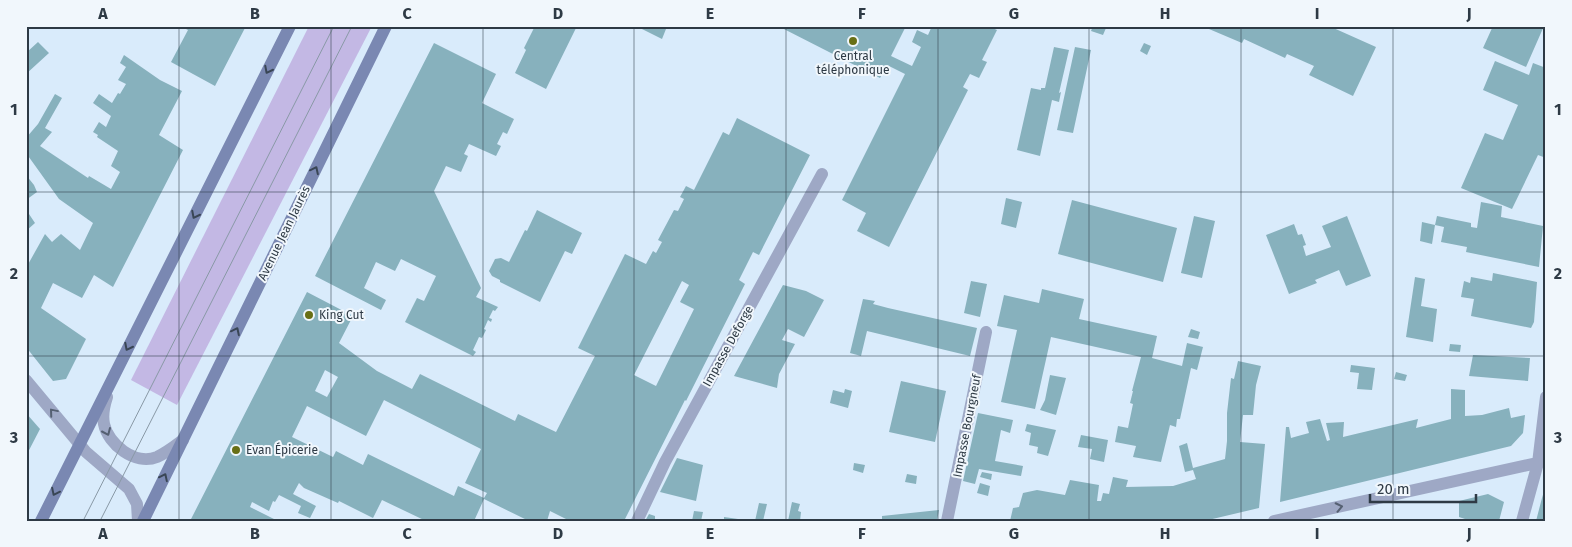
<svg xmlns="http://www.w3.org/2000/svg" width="1572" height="547" viewBox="0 0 1572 547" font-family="'Fira Sans',sans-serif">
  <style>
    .green { fill: #c3b8e4 }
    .building { fill: #87b1bd; fill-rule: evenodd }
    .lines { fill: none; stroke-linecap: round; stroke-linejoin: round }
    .minor { stroke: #9ea8c5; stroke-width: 12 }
    .secondary { stroke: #7a88b2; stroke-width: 12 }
    .tram { stroke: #8999a6; stroke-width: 1 }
    .oneway { stroke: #394655 }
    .oneway2 { stroke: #556072 }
    .grid { fill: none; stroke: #2e3a45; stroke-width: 1; stroke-opacity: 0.55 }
    .poi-dot { fill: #686f15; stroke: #f1f7fc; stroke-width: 2 }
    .labels { text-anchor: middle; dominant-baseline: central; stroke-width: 4; stroke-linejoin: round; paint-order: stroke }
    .poi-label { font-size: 12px; fill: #2e3a45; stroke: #f1f7fc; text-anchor: start }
    .street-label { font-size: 12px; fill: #2e3a45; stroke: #f1f7fc }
    .neatline { fill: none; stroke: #2e3a45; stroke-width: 2 }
    .grid-label { font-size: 16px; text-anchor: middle; font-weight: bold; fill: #2e3a45 }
  </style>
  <rect width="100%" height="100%" fill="#d9ebfb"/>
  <!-- green -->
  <path class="green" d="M309,26H372L177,405L131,380Z"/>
  <!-- building -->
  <path class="building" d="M180,26H246L215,86L171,62L188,30Z
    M535,26H577L546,89L515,73L526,50L524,48Z
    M636,26H659L666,29L662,39Z
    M778,26H906L891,56L912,66L921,47L912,42L917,30L928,35L932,26H988L997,30L982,60L987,62L979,78L970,74L963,87L968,90L889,247L857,231L866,213L842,200L905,74L887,65L880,78Z
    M1093,26L1106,28L1103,35L1091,31Z
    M1210,26H1329L1376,47L1353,96L1309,75L1314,66L1287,54L1285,58L1244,39L1242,43L1209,29Z
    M1493,26H1544L1526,67L1483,48Z
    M38,42L49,53L26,74V53Z
    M434,43L496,74L482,103L514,119L507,134L503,132L497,144L501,146L496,156L469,144L464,154L468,156L461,172L446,166L434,191L481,288L476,297L498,307L495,311L493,310L489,318L492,319L491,322L488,320L484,329L486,330L482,338L479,337L473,350L476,352L473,356L405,322L417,298L424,301L436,276L401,259L395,271L376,262L364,288L386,300L381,310L315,276Z
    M1144,43L1151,46L1147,55L1140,51Z
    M1054,47L1069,50L1059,93L1061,92L1059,102L1052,100L1040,156L1017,150L1031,88L1041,90V88H1045Z
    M1075,47L1091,50L1073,133L1057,130Z
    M124,55L160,80L182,91L159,135L183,150L113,287L94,275L82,298L53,283L41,308L86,339L66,379L53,381L26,347V268L45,234L52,242L61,234L80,250L93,223L59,199L26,153V138L38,124L55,94L62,98L45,128L52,132L40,146L88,178L89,176L111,189L120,172L111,166L118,151L97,137L98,135L93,132L99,122L106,127L111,116L93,103L99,94L112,103L118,93L120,94L126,84L118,80L126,67L120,63Z
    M1495,61L1529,75L1533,63L1546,68V158L1538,155L1512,209L1461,188L1485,133L1503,140L1518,105L1483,90Z
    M737,118L810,155L759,255L753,252L739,280L745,284L686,401L685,400L624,521H570L550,511L547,521H529L484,499L474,521H426L382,500L373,518L339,501L338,503L304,488L299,483L293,494L316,506L310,518L298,513L301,506L279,495L275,502L273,501L269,511L252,502L250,507L278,521H190L307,292L353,316L339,343L377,371L412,389L420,374L515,421L518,414L556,432L595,356L578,348L625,254L646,264L653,251L656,253L662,242L658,240L674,210L678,211L684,199L680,197L686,186L694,190L723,132L729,135ZM682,281L689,285L680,302L694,309L656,386L634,375ZM325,370L338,377L327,397L315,391ZM384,400L481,449L465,483L487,493L484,498L458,486L454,496L368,454L363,465L336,451L333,457L292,437L307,406L366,436Z
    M26,175L34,185L37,192L26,200Z
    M1006,198L1022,202L1016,228L1001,224Z
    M1072,200L1177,228L1163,282L1058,254Z
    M1481,202L1502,206L1501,217L1543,226L1539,267L1466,252L1467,247L1441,242L1444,227L1435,225L1437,216L1471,223V227L1477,228Z
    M537,210L582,233L572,254L565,251L540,302L500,282V280L492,276L489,271L495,259L501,258L509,262L525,230L527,231Z
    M29,214L35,223L26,231V217Z
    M1194,216L1215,221L1202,278L1181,273Z
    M1347,216L1371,276L1346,286L1339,270L1315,280L1317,283L1289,294L1266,235L1294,224L1298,235L1302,234L1306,245L1303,246L1306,256L1331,247L1322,226Z
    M1422,222L1435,225L1432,244L1420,241Z
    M1493,273L1537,282L1534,322L1531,328L1471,316L1474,299L1461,297L1464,281L1470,283L1471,277L1492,281Z
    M1415,277L1425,279L1421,306L1437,309L1433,342L1406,337Z
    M971,281L987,284L980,317L964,313Z
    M783,285L806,291L824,300L804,337L788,329L782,340L795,344L779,374L777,388L734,376Z
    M1042,289L1084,299L1079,319L1157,336L1152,358L1182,366L1187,343L1203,347L1197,370L1191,368L1180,419H1177L1176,427L1170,425L1161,462L1133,457L1136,446L1115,442L1118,426L1128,428L1133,404L1130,403L1133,391H1132L1141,357L1051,337L1035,409L1001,402L1017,330L997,326L1004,295L1039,303Z
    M863,299L875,301L873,304L888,308L977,328L970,356L867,331L861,356L850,353Z
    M1191,329L1200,332L1198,339L1188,337Z
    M1450,344L1461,345L1460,352L1449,351Z
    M1473,355L1530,358L1528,381L1469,376Z
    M1238,361L1261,366L1256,385L1253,415H1243L1240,442L1265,444L1259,508L1204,521H1010L1013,508L1019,507L1023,493L1037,490L1065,495L1070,480L1099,485L1097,501H1101L1103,493L1109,494L1113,477L1128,480L1126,487L1173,486L1196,479L1193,470L1185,472L1179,446L1187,443L1193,468L1225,459L1227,441V413L1231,378L1234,379Z
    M1351,365L1375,368L1372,390L1357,389L1359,373L1350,372Z
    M1396,372L1407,375L1405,381L1394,379Z
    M1050,375L1066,378L1056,415L1040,410L1045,400Z
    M901,381L946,391L935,442L889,432Z
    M845,389L852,391L848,408L830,403L833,390L844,393Z
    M1451,389L1465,390V416L1482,415L1509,408L1511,418L1525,415L1523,433L1511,446L1280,502L1286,427H1289L1291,438L1298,436L1309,433L1306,422L1320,419L1327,441L1330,440L1326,423L1344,422L1343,437L1418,419L1416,428L1451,419Z
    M26,413L40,429L26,456Z
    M978,413L1013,420L1010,433L1001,430L995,461L1023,466L1021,476L979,469L975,484L963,481Z
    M1027,424L1056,430L1048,456L1037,453L1038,447L1029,445L1031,433L1025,431Z
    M1081,435L1108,440L1104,462L1090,459L1092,449L1078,447Z
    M677,458L703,465L696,501L660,492Z
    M854,463L865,465L863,473L853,470Z
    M982,472L992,474L991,480L980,477Z
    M907,474L917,476L916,484L905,482Z
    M980,483L990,486L988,496L977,493Z
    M1545,488L1546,521H1536L1542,498Z
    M1488,494L1504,502L1499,521H1471L1459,517V501Z
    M792,502L800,504L798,511L801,512L800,521H788Z
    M759,503L767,504L763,521H755Z
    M939,510L937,521H882V516Z
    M694,511L703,512L701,521H692Z
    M649,514L655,516V521H645Z
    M724,517L738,519V521H724Z"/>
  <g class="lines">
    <!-- minor -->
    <path class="minor" d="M26,380L86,452L129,489L137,504L138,521
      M107,397C104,406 102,414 104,424C108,444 135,466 157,457C166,453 175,446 183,440
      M637,521L665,462L822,174
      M947,521L986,332
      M1274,521L1546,461
      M1522,521L1538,463L1546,397"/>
    <!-- secondary -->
    <path class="secondary" d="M41,521L290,26
      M143,521L386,26"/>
    <!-- tram -->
    <path class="tram" d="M83,521L334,26
      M100,521L352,26"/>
  </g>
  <!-- one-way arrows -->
  <defs><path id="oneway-chevron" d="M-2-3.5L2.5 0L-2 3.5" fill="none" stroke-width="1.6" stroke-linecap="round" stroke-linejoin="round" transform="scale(1.25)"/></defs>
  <g class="oneway">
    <use href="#oneway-chevron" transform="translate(268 70) rotate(117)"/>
    <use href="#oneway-chevron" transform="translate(315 170) rotate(-64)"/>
    <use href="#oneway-chevron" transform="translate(195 215) rotate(117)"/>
    <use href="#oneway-chevron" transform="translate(236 331) rotate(-64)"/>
    <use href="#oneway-chevron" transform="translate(128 347) rotate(117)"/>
    <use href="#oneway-chevron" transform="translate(164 477) rotate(-64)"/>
    <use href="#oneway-chevron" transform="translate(55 492) rotate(116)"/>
  </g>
  <g class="oneway2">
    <use href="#oneway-chevron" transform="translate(53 412) rotate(-130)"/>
    <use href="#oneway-chevron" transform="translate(107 432) rotate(66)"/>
    <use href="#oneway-chevron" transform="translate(1339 507) rotate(-12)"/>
  </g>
  <!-- grid -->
  <path class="grid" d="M179,26V521M331,26V521M483,26V521M634,26V521M786,26V521M938,26V521M1089,26V521M1241,26V521M1393,26V521M26,192H1546M26,356H1546"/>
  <!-- markers -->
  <g class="poi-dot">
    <circle cx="853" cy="41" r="5"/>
    <circle cx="309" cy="315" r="5"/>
    <circle cx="236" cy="450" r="5"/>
  </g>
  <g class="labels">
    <!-- poi labels -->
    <g class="poi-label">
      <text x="853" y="56" text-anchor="middle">Central<tspan x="853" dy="14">téléphonique</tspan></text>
      <text x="319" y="315">King Cut</text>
      <text x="246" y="450">Evan Épicerie</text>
    </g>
    <!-- street labels -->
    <g class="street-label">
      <text transform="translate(284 233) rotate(-64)">Avenue Jean Jaurès</text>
      <text transform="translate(728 346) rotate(-61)">Impasse Deforge</text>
      <text transform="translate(967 426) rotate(-79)">Impasse Bourgneuf</text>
    </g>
  </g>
  <!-- border -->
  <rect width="1572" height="547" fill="none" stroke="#f1f7fc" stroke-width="55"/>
  <!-- scale -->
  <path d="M1370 494v8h106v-8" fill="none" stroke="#2e3a45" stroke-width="2.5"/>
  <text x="1377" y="494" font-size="15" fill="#2e3a45" stroke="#f1f7fc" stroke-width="4" paint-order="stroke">20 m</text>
  <rect x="28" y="28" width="1516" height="492" class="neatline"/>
  <g class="grid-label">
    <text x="103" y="19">A</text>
    <text x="255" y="19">B</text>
    <text x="407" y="19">C</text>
    <text x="558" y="19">D</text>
    <text x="710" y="19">E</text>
    <text x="862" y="19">F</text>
    <text x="1014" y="19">G</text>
    <text x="1165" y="19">H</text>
    <text x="1317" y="19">I</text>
    <text x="1469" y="19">J</text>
    <text x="14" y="115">1</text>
    <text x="1558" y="115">1</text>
    <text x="14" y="279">2</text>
    <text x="1558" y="279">2</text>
    <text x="14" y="443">3</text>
    <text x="1558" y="443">3</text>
    <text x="103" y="539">A</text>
    <text x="255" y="539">B</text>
    <text x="407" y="539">C</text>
    <text x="558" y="539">D</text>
    <text x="710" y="539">E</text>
    <text x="862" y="539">F</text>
    <text x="1014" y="539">G</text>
    <text x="1165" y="539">H</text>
    <text x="1317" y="539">I</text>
    <text x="1469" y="539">J</text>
  </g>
</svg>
